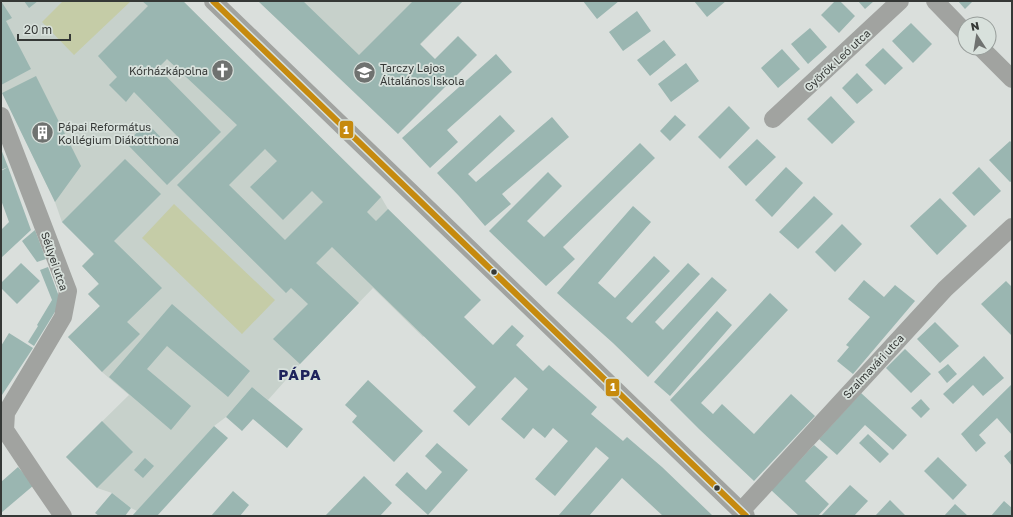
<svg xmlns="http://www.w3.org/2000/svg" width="1013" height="517" viewBox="0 0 1013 517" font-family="'Golos Text',sans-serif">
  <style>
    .built { fill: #c7d1cb }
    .green { fill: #c5cca7 }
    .building { fill: #9ab6b1; fill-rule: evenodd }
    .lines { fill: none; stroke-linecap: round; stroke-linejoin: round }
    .street { stroke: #a1a3a0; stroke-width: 18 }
    .bus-1-casing { stroke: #d8e1dc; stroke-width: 9 }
    .bus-1 { stroke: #c68a0e; stroke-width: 6 }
    .bus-dot { fill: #353836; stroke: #d8e1dc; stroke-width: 1.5 }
    .labels { text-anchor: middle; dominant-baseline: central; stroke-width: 3.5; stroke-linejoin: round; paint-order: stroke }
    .street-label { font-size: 11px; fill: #353836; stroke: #d8e1dc }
    .poi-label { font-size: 11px; fill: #353836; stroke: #d8e1dc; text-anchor: start }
    .district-label { font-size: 15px; font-weight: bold; letter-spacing: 1px; fill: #1e235c; stroke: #d8e1dc }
    .line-badge { stroke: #d8e1dc; stroke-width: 1.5 }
    .badge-label { font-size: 11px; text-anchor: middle; font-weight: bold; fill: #fff }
  </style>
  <rect width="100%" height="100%" fill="#dadfdc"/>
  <!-- built -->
  <path class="built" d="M1,1H183L381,197L388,209L470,289L423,337L373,288L300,364L268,400L252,387L226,417L214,426L137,511L131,508L112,493L97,488L66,457L129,395L102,372L68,337L100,306L88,294L99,283L82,266L94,254L62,222L55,202L1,90Z
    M258,1H463L365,101Z"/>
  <!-- green -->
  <path class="green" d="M63,1H131L74,55L42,22Z
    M174,204L275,300L242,334L142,238Z"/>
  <!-- building -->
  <path class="building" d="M1,1L12,18L6,21L31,69L1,85Z
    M24,1H38L29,8Z
    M142,1H183L381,197L367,212L376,221L388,209L481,300L464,317L493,345L512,325L524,336L516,345L543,371L549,365L597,407L591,414L623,441L627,437L662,467L713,516H663L622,478L589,516H558L609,458L596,447L555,496L535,479L568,441L553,428L545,438L533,428L524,439L501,419L528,389L515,377L469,426L453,411L476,387L332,247L316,263L359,303L300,364L273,339L308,304L291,288L286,293L177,185L237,125L167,59L158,68L221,132L167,185L126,143L147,123L169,146L178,137L134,92L126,102L109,85L117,77L98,56L148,6ZM265,149L277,161L250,187L283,220L312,191L323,202L285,240L229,185Z
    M258,1H303L359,55L413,1H463L420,44L435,59L458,36L477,55L398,134Z
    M583,1H619L597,19Z
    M694,1H726L707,17Z
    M835,1H840L855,16L839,33L821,15Z
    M858,1H874L865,9Z
    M958,1H973L965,9Z
    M637,11L651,31L623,51L609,32Z
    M911,23L932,44L913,63L892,41Z
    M810,28L827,47L808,64L791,44Z
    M664,40L676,55L650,76L637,60Z
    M883,48L903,68L885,85L865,65Z
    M782,49L800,69L778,88L761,68Z
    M496,54L512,72L447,130L458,142L430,168L402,138Z
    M686,63L699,81L671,102L658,84Z
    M857,73L873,90L857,104L842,88Z
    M36,76L81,166L55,202L2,93Z
    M831,96L855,122L832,144L807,119Z
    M729,106L750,128L720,159L698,137Z
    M500,115L515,131L468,174L476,182L552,117L569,137L502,194L511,204L485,226L459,196L437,173Z
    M675,115L686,125L670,141L660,131Z
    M757,139L776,157L746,186L728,167Z
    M1010,141L1012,143V181L1010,182L989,160Z
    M640,143L655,158L563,247L575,259L546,286L489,231L548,172L562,186L527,221L544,237Z
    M1,149L8,167L1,170Z
    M125,159L161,194L114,241L162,288L127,322L140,334L102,372L68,337L100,306L88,294L99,284L82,266L94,254L62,222Z
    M8,167L31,230L1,258V230L9,222L1,200V171Z
    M786,167L803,183L772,217L755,200Z
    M979,167L1001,191L974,216L952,193Z
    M814,196L833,214L798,249L779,232Z
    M940,198L967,226L937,255L910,226Z
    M633,206L651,222L598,283L615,298L654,256L670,271L626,318L632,323L688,263L700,274L655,322L663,330L712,277L727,290L648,377L613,343L557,293Z
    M842,224L862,244L835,272L815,252Z
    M35,230L46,259L37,262L22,241Z
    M21,263L40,281L17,304L1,288V283Z
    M48,267L61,302L34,346L28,342L38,326L37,325L52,300L40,270Z
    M864,280L884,297L895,285L915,301L853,374L837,361L849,347L846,345L870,317L848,299Z
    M1006,281L1012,287V336L981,304Z
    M770,293L788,310L701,403L713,414L722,404L754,434L791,394L815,416L754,481L699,429L670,400Z
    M172,304L250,371L228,397L167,346L147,369L191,406L171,430L109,377Z
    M717,311L732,325L670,396L654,382Z
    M935,322L959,346L940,363L917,339Z
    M9,333L33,348L2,395H1V346Z
    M905,349L931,374L911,393L886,368Z
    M984,356L1004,378L983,396L973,385L953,404L943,394Z
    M948,364L957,374L947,383L938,372Z
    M368,380L423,431L394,462L352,422L357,416L345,405Z
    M1012,384V435L997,418L979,435L986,443L976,452L961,434Z
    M252,387L303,429L287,448L253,419L242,431L226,417Z
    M861,393L907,435L893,450L865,425L837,455L819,439Z
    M921,399L930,409L921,418L911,408Z
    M102,421L133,452L97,488L66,457Z
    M214,426L228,438L157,516H132Z
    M868,434L889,454L880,463L859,443Z
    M437,443L468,470L428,515L395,485L407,472L426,490L442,472L425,456Z
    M814,445L828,457L805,481L829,504L818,516H799L771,490Z
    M1012,449V466L1004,456Z
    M938,457L967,485L953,500L924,471Z
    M145,458L154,466L143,478L134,470Z
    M18,467L34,485L1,513V482Z
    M364,476L392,503L380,516H325Z
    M850,485L868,501L854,516H821Z
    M233,491L249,505L240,516H211Z
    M112,493L131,508L125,516H99L95,513Z
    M890,500L905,515L904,516H875Z
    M1004,501L1012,508V516H991Z
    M955,504L968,516H944Z"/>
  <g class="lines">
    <!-- street -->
    <path class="street" d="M213,1L746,516
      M935,1L965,32
      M981,48L1012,79
      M1,116L68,291L63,317L6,413L5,430L41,484L63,516
      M773,119L900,1
      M741,511L945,289L1012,227"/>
    <defs>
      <path id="bus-1" d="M213,1L746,516"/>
    </defs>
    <!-- bus-1 casing -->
    <use href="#bus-1" class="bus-1-casing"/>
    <!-- bus-1 -->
    <use href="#bus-1" class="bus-1"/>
  </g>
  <!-- icons -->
  <defs>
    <symbol id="church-disc" viewBox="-11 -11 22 22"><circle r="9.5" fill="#6f7270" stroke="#d8e1dc"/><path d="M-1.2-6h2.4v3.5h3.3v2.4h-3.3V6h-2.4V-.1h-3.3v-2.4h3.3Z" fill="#fff"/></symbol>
    <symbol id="school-disc" viewBox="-11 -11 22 22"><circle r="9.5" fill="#6f7270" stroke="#d8e1dc"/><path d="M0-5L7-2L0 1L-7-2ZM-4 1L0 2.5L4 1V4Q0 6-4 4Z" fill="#fff"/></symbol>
    <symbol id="building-disc" viewBox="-11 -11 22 22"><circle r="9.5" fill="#6f7270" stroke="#d8e1dc"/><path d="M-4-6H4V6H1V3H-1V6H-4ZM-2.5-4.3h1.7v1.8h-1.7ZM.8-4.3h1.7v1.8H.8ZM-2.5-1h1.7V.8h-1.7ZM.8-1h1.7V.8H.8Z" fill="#fff"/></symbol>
  </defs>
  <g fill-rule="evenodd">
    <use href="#church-disc" x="210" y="58" width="25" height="25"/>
    <use href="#school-disc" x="352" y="60" width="25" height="25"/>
    <use href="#building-disc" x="30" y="120" width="25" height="25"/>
  </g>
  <!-- markers -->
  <g class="bus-dot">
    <circle cx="494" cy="272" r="3.5"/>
    <circle cx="717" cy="488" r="3.5"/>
  </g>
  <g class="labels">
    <!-- street labels -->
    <g class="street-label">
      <text transform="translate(837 60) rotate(-43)">Györök Leó utca</text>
      <text transform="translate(55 261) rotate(71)">Séllyei utca</text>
      <text transform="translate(873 366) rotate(-47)">Szalmavári utca</text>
    </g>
    <!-- poi labels -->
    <g class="poi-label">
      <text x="380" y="67">Tarczy Lajos<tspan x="380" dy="13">Általános Iskola</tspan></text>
      <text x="208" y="70" text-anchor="end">Kórházkápolna</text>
      <text x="58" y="126">Pápai Református<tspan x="58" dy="13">Kollégium Diákotthona</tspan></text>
    </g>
    <!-- district labels -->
    <g class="district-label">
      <text x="300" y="374">PÁPA</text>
    </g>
  </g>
  <g class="line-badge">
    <rect x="339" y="120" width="15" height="19" rx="4" fill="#c68a0e"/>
    <rect x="605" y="378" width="15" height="19" rx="4" fill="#c68a0e"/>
  </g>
  <g class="badge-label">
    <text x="346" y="134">1</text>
    <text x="613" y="391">1</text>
  </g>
  <!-- border -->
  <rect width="1013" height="517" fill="none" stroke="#353836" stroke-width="4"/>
  <!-- north arrow -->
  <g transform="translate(977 36) rotate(348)"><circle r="19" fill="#d8e1dc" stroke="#979d9a"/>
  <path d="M0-3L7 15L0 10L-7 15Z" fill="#6f7270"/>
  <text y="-6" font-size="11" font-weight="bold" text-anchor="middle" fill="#353836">N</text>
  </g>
  <!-- scale -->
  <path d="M18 34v6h52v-6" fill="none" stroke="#353836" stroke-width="2"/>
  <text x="24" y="34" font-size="12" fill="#353836" stroke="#d8e1dc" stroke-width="3" paint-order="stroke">20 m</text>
</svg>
